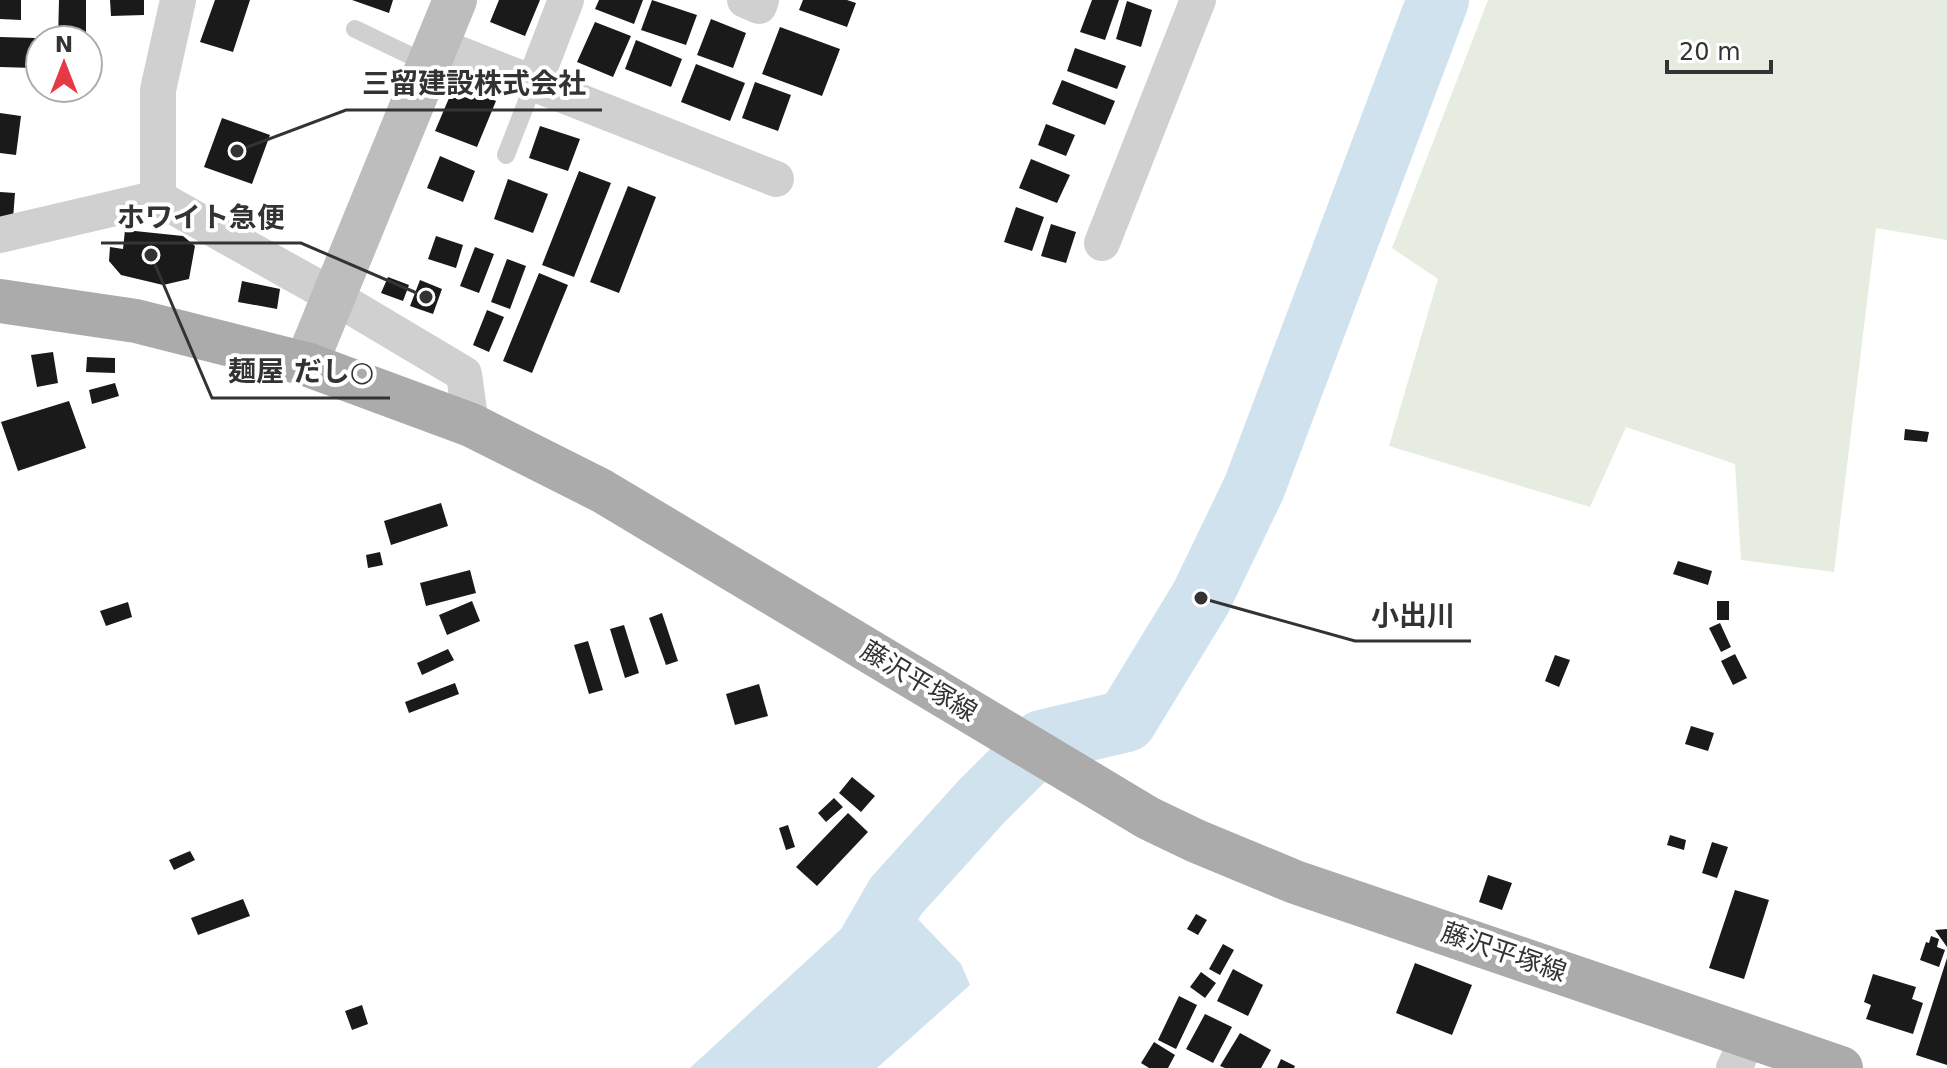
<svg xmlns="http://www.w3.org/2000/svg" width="1947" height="1068" viewBox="0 0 1947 1068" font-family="'DejaVu Sans','Noto Sans JP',sans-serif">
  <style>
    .green { fill: #e6ecdf }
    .water { fill: #cfe2ee }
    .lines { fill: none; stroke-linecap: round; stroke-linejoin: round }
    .river { stroke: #cfe2ee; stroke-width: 62 }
    .building { fill: #1a1a1a }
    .lane { stroke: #d0d0d0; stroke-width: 18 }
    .street { stroke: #d0d0d0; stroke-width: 36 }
    .secondary { stroke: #bdbdbd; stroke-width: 44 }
    .primary { stroke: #ababab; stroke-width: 44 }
    .labels { text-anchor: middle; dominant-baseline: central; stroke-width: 8; stroke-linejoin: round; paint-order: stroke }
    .street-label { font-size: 26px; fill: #333; stroke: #fff }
    .leader { fill: none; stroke: #333; stroke-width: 3 }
    .callout-dot { fill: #333; stroke: #fff; stroke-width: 3 }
    .callout-label { font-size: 28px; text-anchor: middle; font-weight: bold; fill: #333; stroke: #fff; stroke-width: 8; stroke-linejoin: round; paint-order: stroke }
  </style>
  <rect width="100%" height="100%" fill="#fff"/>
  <!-- green -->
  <path class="green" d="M1488,0H1947V240L1876,228L1834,572L1741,560L1735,464L1626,427L1590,507L1389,446L1438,279L1392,248Z"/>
  <!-- water -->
  <path class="water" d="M887,887L961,964L970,985L877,1068H690Z"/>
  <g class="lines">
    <!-- river -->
    <path class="river" d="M772,1068L822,1024L896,896L981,802L1042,741L1126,721L1201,598L1254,488L1438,0"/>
  </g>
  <!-- building -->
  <path class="building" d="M0,0H21V20L0,19Z
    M59,0H86V40H58Z
    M110,0H144V15L111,16Z
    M215,0H250L233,52L200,42Z
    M352,0H393L389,13Z
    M499,0H540L525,36L490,22Z
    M599,0H643L634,24L595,9Z
    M652,0L697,15L686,45L641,30Z
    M803,0H847L856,3L847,27L799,10Z
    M1092,0H1119L1105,40L1080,32Z
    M1127,1L1152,10L1141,47L1116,39Z
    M711,19L746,33L733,68L697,55Z
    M595,22L631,36L613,77L577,62Z
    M780,27L840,49L822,96L762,74Z
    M0,37L35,38L34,68L0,67Z
    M636,40L682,59L671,87L625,69Z
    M1075,48L1126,66L1117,89L1067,71Z
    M696,64L745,83L730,121L681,102Z
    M1062,80L1115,101L1105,125L1052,104Z
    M755,82L791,95L778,131L742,118Z
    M455,84L496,101L477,147L435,131Z
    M0,113L21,116L16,155L0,153Z
    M222,118L270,135L252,184L204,167Z
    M1046,124L1075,135L1066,156L1038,145Z
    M540,126L580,139L568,171L529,158Z
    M440,156L475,171L463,202L427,188Z
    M1031,159L1070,175L1057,203L1019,188Z
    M579,171L611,183L574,277L542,265Z
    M508,179L548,194L533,233L494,219Z
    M628,186L656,197L619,293L590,282Z
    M0,192L15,193L13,219L0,218Z
    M1016,207L1044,217L1032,251L1004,242Z
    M1051,224L1076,232L1066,263L1041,256Z
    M125,230L183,236L195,246L189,279L163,285L121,275L109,261L110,247L123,249Z
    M436,236L463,245L456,268L428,259Z
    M475,247L494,254L479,293L460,286Z
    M507,259L526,266L510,309L491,302Z
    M539,273L568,285L532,373L503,361Z
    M388,277L409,285L403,301L381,293Z
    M420,280L442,289L433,314L410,306Z
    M242,281L280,289L277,309L238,302Z
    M487,310L504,317L489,352L473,345Z
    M53,352L58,383L37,387L31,355Z
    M87,357L115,358V373L86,372Z
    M115,383L119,396L92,404L89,390Z
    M69,401L86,448L18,471L1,422Z
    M1905,429L1929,432L1927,442L1904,440Z
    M441,503L448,526L391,545L384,521Z
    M380,552L383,565L368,568L366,555Z
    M1678,561L1712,571L1708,585L1673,574Z
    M470,570L476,593L426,606L420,583Z
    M472,601L480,621L447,635L439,615Z
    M1717,601H1729V620H1717Z
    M128,602L132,617L106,626L100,611Z
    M662,613L678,661L666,665L649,618Z
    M1720,623L1731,647L1721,652L1709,628Z
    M624,625L639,673L625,678L610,629Z
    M588,641L603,690L589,694L574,645Z
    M448,649L454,660L422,675L417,663Z
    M1735,654L1747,678L1733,685L1721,661Z
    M1555,655L1570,660L1559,687L1545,681Z
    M455,683L459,694L409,713L405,702Z
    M759,684L768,716L735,725L726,694Z
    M1691,726L1714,733L1708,751L1685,744Z
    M852,777L875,796L861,812L839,793Z
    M834,798L843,807L826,822L818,813Z
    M848,813L868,832L817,886L796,867Z
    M788,825L795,847L786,850L779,828Z
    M1670,835L1686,840L1684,850L1667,845Z
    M1712,842L1728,847L1717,878L1702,873Z
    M190,851L195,860L174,870L169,860Z
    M1488,875L1512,883L1502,910L1479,902Z
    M1735,890L1769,900L1744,979L1709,968Z
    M243,899L250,916L198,935L191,918Z
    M1196,914L1207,920L1198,935L1187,929Z
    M1947,929V947L1935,930Z
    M1931,936L1939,939L1937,947L1945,950L1939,967L1920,960L1926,942L1929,943Z
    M1223,944L1234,950L1220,975L1209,969Z
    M1947,958V1065L1916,1055Z
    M1415,963L1472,985L1452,1035L1396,1013Z
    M1233,969L1263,985L1248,1016L1217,1001Z
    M1201,972L1216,983L1205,998L1190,987Z
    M1873,974L1916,987L1912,999L1923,1003L1913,1034L1866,1019L1871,1005L1864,1002Z
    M1179,996L1197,1005L1176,1049L1158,1040Z
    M362,1005L368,1024L352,1030L345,1011Z
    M1205,1014L1232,1027L1213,1063L1186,1049Z
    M1240,1033L1271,1050L1261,1068H1225L1220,1066Z
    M1154,1042L1175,1055L1168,1068H1149L1141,1063Z
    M1281,1059L1295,1066L1294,1068H1277Z"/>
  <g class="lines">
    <!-- lane -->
    <path class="lane" d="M355,29L428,64
      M506,155L534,83"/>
    <!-- street -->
    <path class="street" d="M745,0L759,6L761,0
      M436,45L776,179
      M534,83L566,0
      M158,198V90L178,0
      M0,235L158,198L333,296L464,374L471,425
      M1102,243L1198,0
      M1734,1068L1750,1035"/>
    <!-- secondary -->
    <path class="secondary" d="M306,364L455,0"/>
    <!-- primary -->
    <path class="primary" d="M0,301L136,321L306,364L471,425L602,491L1148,818L1196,841L1295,882L1841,1068"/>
  </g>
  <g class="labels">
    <!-- street labels -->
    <g class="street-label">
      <text transform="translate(919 681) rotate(31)">藤沢平塚線</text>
      <text transform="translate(1504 952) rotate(19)">藤沢平塚線</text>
    </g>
  </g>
  <!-- callouts -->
  <path class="leader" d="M237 151L346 110H602M426 297L301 243H101M151 255L212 398H390M1201 598L1355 641H1471"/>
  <g class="callout-dot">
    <circle cx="237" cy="151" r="8"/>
    <circle cx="426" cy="297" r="8"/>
    <circle cx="151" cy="255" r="8"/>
    <circle cx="1201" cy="598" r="8"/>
  </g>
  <g class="callout-label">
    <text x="474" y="93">三留建設株式会社</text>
    <text x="201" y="227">ホワイト急便</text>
    <text x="301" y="381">麺屋 だし○</text>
    <text x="1413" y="625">小出川</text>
  </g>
  <!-- north arrow -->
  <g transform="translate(64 64)"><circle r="38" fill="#ffffff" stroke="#adadad" stroke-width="2"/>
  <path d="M0-6L14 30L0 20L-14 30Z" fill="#e63946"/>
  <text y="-12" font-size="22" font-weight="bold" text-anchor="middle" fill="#333333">N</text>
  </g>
  <!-- scale -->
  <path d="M1667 60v12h104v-12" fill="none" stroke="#333333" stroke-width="4"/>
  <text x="1679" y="60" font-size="24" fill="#333333" stroke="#ffffff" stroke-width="6" paint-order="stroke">20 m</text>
</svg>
